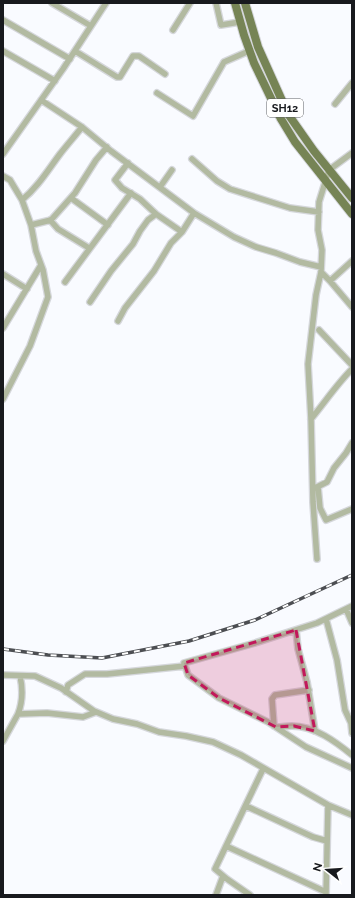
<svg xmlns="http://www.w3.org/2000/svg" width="355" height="898" viewBox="0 0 355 898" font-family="Raleway,sans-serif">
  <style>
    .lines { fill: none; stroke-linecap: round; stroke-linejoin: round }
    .street-casing { stroke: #d5d7db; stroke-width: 8 }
    .primary-casing { stroke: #d5d7db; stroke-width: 10 }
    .path { stroke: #828488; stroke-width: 1; stroke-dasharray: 1 3; stroke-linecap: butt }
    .street { stroke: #b2baa1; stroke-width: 5.5 }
    .primary { stroke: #768455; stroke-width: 8 }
    .rail-casing { stroke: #4c4e52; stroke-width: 3.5 }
    .rail { stroke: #fff; stroke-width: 2; stroke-dasharray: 6; stroke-linecap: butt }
    .marked { fill: #c2185b; fill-opacity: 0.2; stroke: #c2185b; stroke-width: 3; stroke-dasharray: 8 5; stroke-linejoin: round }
    .labels { text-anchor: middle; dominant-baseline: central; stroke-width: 3; stroke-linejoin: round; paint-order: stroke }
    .shield { fill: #fff; stroke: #5d5f62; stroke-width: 1 }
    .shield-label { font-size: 11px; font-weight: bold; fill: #181a1e }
  </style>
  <rect width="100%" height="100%" fill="#f9fbff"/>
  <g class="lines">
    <defs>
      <path id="street" d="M52,3L91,26
        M216,3L221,25L240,22
        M3,20L70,59
        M173,30L190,3
        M3,51L55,81
        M75,51L117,77H120L133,56H139L165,74
        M157,93L193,116L224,62L249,51
        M41,100L82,127L111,151L194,213L234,237L256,247L276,253L300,262L321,267
        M335,104L352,83
        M3,154L63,69L106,3
        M192,159L217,181L230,189L290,208L319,212
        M128,163L115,180L122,188L140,199L156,214L182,232
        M3,176L10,180L22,200L31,225L36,251L43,270L48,297L30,346L3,399
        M160,187L172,170
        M71,198L108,225
        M22,200C38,187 48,170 60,154C67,145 75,136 82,127
        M50,220L58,229L89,248
        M31,225L51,220L75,193L96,160L107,147
        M321,272L330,281L352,261
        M3,274L27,289
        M330,281L352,307
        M65,282L131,193
        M90,302L111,271L133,244L140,231L148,220L156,214
        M118,321L125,308L154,271L171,243L182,232L194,213
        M3,328L41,265
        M319,330L352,365
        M311,419C325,402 337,384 352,369
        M318,487L320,508L326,520L352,509
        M315,488L327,482L334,468L346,453L352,443
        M317,559L313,502L311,419L308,364L316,295L321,272L322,250L318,230L319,202L329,170L352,153
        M352,606L317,623L255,643L184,663L188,675L219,698L268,722L306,747L352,768
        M346,609L352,623
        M326,619L337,660L345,710L351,723L352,733
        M296,630L298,649L307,682L315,731
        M3,675L35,676L61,688L94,711L113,719L137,724L159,732L186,736L213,742L241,755L328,805L352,815
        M66,692L68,685L85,674H107L185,666
        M18,714C23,701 23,689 20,676
        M274,726L272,699L275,695L309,690
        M276,727C282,727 287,726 292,726C315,726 336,742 352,755
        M3,741L18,714L47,713L83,717L96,712
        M246,806L313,837L327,841
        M226,846L326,892
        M216,895L223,876
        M250,895L227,879L215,869L263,769
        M326,895L328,805"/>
      <path id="primary" d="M235,3L244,35L254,63L281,119L295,142L352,214
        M245,3L258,47L288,114L314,151L352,198"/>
    </defs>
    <!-- street casing -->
    <use href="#street" class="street-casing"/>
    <!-- primary casing -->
    <use href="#primary" class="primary-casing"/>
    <!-- path -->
    <path class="path" d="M3,568L5,569"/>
    <!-- street -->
    <use href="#street" class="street"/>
    <!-- primary -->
    <use href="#primary" class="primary"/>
    <defs>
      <path id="rail" d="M3,649L48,655L102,658L189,641L255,620L352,575"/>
    </defs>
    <!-- rail casing -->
    <use href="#rail" class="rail-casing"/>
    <!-- rail -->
    <use href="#rail" class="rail"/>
  </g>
  <!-- marked area -->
  <path class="marked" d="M296,630L315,731L294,726L276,727L219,698L188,675L184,663Z"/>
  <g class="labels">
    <!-- shield labels -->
    <rect class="shield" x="267" y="99" width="36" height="18" rx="3"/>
    <g class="shield-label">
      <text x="285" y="108">SH12</text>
    </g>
  </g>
  <!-- border -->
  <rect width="355" height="898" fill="none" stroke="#181a1e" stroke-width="8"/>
  <!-- north arrow -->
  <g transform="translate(327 870) rotate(287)" stroke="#ffffff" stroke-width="3" paint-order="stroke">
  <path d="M0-3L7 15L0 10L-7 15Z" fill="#181a1e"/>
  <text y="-6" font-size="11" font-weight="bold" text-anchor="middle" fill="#181a1e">N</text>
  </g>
</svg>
